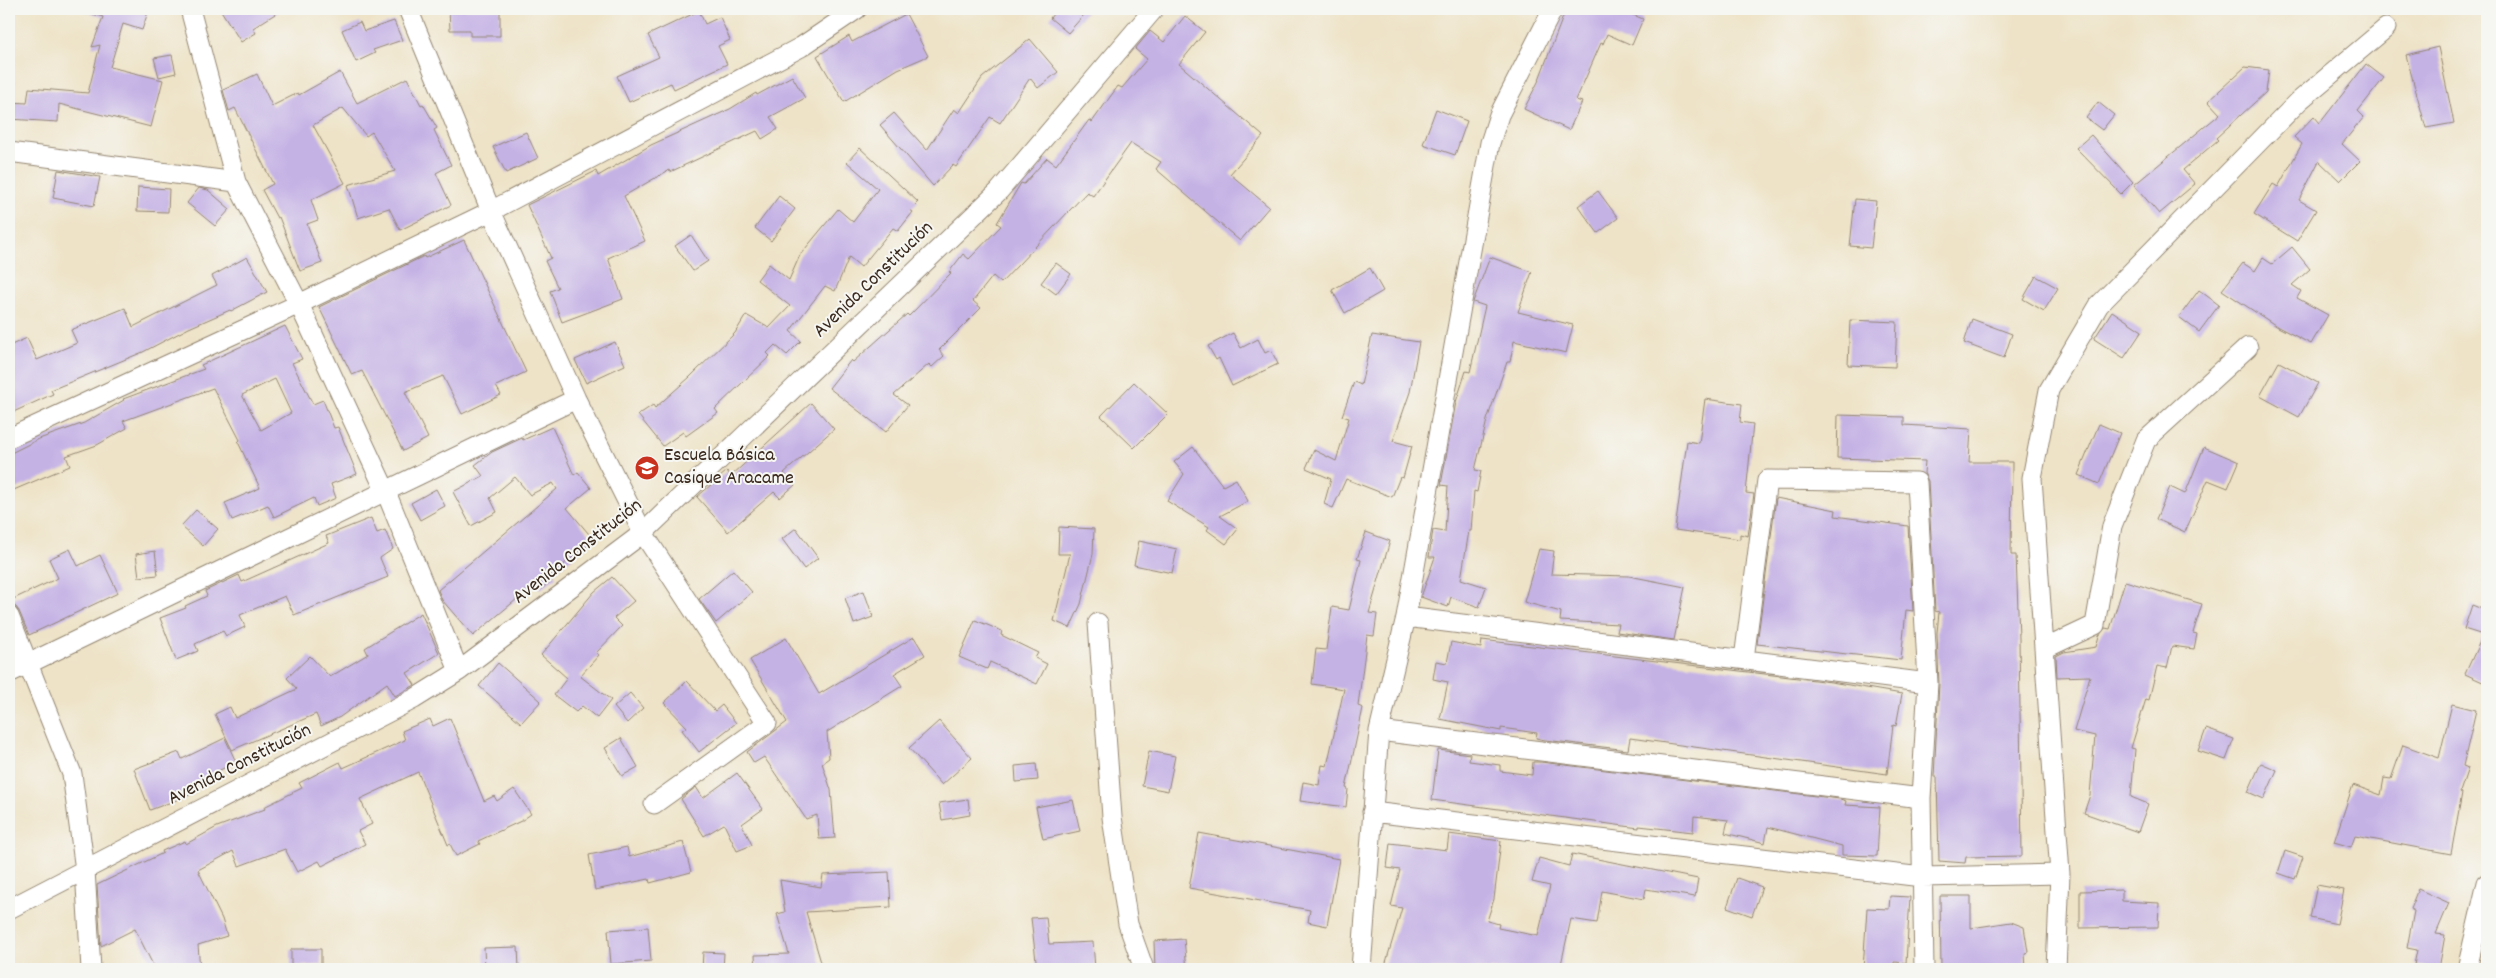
<svg xmlns="http://www.w3.org/2000/svg" width="2496" height="978" viewBox="0 0 2496 978" font-family="Dekko,sans-serif">
  <style>
    .building { fill: #c5b2e5; fill-rule: evenodd }
    .lines { fill: none; stroke-linecap: round; stroke-linejoin: round }
    .minor-casing { stroke: #948672; stroke-width: 21 }
    .minor { stroke: #fff; stroke-width: 19 }
    .labels { text-anchor: middle; dominant-baseline: central; stroke-width: 4; stroke-linejoin: round; paint-order: stroke }
    .street-label { font-size: 20px; fill: #3b2a1e; stroke: #f6f6f2 }
    .poi-label { font-size: 20px; fill: #3b2a1e; stroke: #f6f6f2; text-anchor: start }
  </style>
  <rect width="100%" height="100%" fill="#f6f6f2"/>
  <filter id="ink" filterUnits="userSpaceOnUse"><feTurbulence type="fractalNoise" baseFrequency=".02" numOctaves="2"/><feDisplacementMap in="SourceGraphic" scale="10" xChannelSelector="R" yChannelSelector="G"/><feConvolveMatrix kernelMatrix="1 2 1 2 8 2 1 2 1" color-interpolation-filters="sRGB"/></filter>
  <filter id="wash" filterUnits="userSpaceOnUse"><feTurbulence type="fractalNoise" baseFrequency=".0096" numOctaves="4" result="noise"/><feDisplacementMap in="SourceGraphic" scale="20" xChannelSelector="R" yChannelSelector="G"/><feGaussianBlur stdDeviation="1.12" result="paint"/><feColorMatrix in="noise" values="0 0 0 0 0 0 0 0 0 0 0 0 0 0 0 0 0 1.4 0 .05"/><feComposite in="paint" operator="in"/></filter>
  <g filter="url(#wash)">
    <rect width="100%" height="100%" fill="#eee3c7"/>
    <g id="blocks">
      <!-- building -->
      <path class="building" d="M87,9H149L142,30L123,24L110,67L163,80L151,127L59,104L58,122L9,119V102L27,103L29,88L88,93L100,45L92,47L103,17L86,12Z
        M220,9H283L253,28L256,33L241,42Z
        M449,9H500V36H470V30H450Z
        M1057,9H1089L1068,33L1050,18Z
        M1566,9H1619L1643,19L1632,45L1607,34L1603,44L1601,43L1576,100L1582,102L1569,130L1524,109L1538,82Z
        M699,11L705,24L720,17L730,40L718,46L727,64L674,89L671,83L629,102L617,76L659,57L648,35Z
        M906,14L928,56L898,69L844,102L817,56L849,36L852,42Z
        M1185,16L1205,32L1179,64L1263,136L1230,174L1269,207L1240,241L1156,169L1161,162L1131,143L1093,196L1087,192L1001,283L993,276L973,301L981,308L939,350L944,356L932,367L929,364L894,395L908,405L886,432L829,388L851,360L853,362L907,314L909,316L951,273L949,272L963,254L969,259L1001,226L997,223L1021,183L1024,184L1047,158L1056,165L1089,120L1092,122L1118,86L1122,88L1147,59L1135,49L1150,31L1164,42Z
        M394,21L402,40L373,50L375,53L356,62L342,30L360,22L364,31Z
        M1030,39L1058,72L1038,88L1030,78L1000,123L990,117L956,167L953,165L933,186L880,125L894,113L927,150L954,109L959,113L982,78Z
        M2438,47L2454,123L2426,128L2406,55Z
        M172,55L176,73L159,77L154,58Z
        M2366,64L2384,78L2358,111L2364,117L2342,144L2360,161L2340,181L2319,161L2299,200L2316,210L2297,241L2254,214L2273,184L2278,187L2302,144L2294,137L2314,116L2320,123Z
        M2245,67L2269,70L2266,92L2216,138L2218,140L2183,170L2195,184L2159,214L2134,185L2220,114L2208,101Z
        M340,72L357,103L407,78L421,105L423,104L437,128L434,130L451,165L436,173L451,205L400,230L389,208L358,218L348,185L395,171L372,132L366,136L343,108L313,125L345,183L311,200L318,220L307,224L322,263L300,271L279,217L277,218L262,190L273,184L235,108L229,111L223,90L257,74L272,106L298,93L299,95Z
        M792,76L805,98L770,117L778,129L762,139L757,131L670,172L669,170L624,196L645,241L608,258L623,299L562,322L550,291L558,288L545,261L551,258L527,205L596,171L598,176L651,145L730,109L756,93L757,95Z
        M2098,102L2114,115L2102,130L2086,118Z
        M1436,109L1467,121L1455,155L1423,144Z
        M526,132L538,158L506,173L493,147Z
        M2091,135L2133,182L2121,194L2076,148Z
        M860,148L918,202L910,210L913,212L898,231L893,228L861,267L849,257L835,291L825,286L790,331L801,341L787,355L775,345L767,353L770,356L715,409L718,413L686,436L683,432L663,446L638,415L653,405L655,408L690,377L735,333L746,315L769,328L790,306L757,280L769,264L789,280L800,255L838,209L853,222L878,189L847,162Z
        M58,170L100,177L94,206L53,198Z
        M138,187L169,189L168,212L137,211Z
        M199,188L208,190L230,209L215,226L187,203Z
        M1598,191L1618,218L1598,233L1578,206Z
        M779,196L795,209L771,241L755,228Z
        M1855,199L1876,201L1871,248L1850,246Z
        M691,235L708,261L693,271L675,246Z
        M464,240L526,372L496,386L501,395L462,414L443,376L405,392L428,438L403,451L362,371L352,375L319,307L424,256L425,258Z
        M2292,247L2310,269L2292,285L2301,291L2297,298L2328,315L2311,344L2278,327L2222,290L2243,263L2255,271L2263,258L2272,264Z
        M247,257L267,292L231,311L230,310L189,328L143,352L51,390L53,394L9,414V346L27,338L37,360L77,343L71,330L125,308L133,327L217,285L212,276Z
        M1490,257L1532,272L1518,312L1573,325L1566,353L1514,341L1510,362H1507L1487,420L1475,470L1481,471L1477,492L1474,491L1471,531H1469L1461,579L1486,587L1479,607L1451,597L1448,607L1421,597L1435,557H1429L1433,530L1445,532L1448,486L1441,485L1456,402L1466,371L1470,372L1485,306L1473,302Z
        M1056,263L1071,274L1056,294L1041,283Z
        M1370,268L1383,291L1345,313L1332,290Z
        M2036,276L2058,288L2044,311L2023,299Z
        M2199,290L2219,305L2199,332L2179,317Z
        M2112,311L2142,331L2124,358L2094,339Z
        M1972,319L2012,334L2004,358L1964,343Z
        M1850,320L1897,322L1895,367L1848,365Z
        M285,326L302,359L292,363L313,404L323,400L334,428L338,427L357,474L331,484L336,498L317,506L314,498L274,517L268,505L232,520L225,503L260,488L238,442L240,440L213,388L123,421L127,428L97,445L66,456L70,466L9,492V454L39,439L84,423L124,400L123,399L204,369L201,365ZM275,379L291,413L261,430L242,395Z
        M1233,333L1241,348L1258,339L1265,353L1271,350L1278,364L1232,386L1219,358L1216,360L1208,346Z
        M1372,335L1419,342L1410,392L1393,441L1412,446L1403,478L1400,477L1392,497L1346,479L1333,508L1324,504L1331,479L1306,468L1314,450L1336,461L1349,418L1342,416L1354,382L1361,385Z
        M615,342L625,365L586,383L575,360Z
        M2279,362L2318,383L2299,417L2260,396Z
        M1134,382L1168,414L1134,448L1101,416Z
        M1705,399L1742,404L1740,422L1753,424L1746,493L1754,494L1748,536L1740,534V539L1675,530L1687,441L1699,443Z
        M811,403L834,429L784,473L795,485L780,498L774,492L728,532L697,497L727,471L731,476Z
        M1838,415L1904,417V425L1971,429L1969,462H2012L2011,555H2016L2019,638L2022,856L1966,857L1965,863L1939,861L1937,777H1934L1939,684L1937,633L1939,612L1935,611L1928,481L1924,473L1925,461L1837,458Z
        M2099,424L2120,433L2099,484L2078,475Z
        M552,427L574,475L578,472L591,488L567,508L594,540L553,573L556,577L541,589L536,583L473,636L442,600L438,590L557,489L553,483L530,495L515,477L490,498L497,512L471,526L453,492L483,476L475,465L492,452L522,438L523,440Z
        M1193,447L1223,486L1236,479L1248,501L1220,516L1238,529L1226,544L1207,530L1209,527L1167,501L1184,474L1174,462Z
        M2204,447L2239,462L2228,488L2208,480L2185,532L2156,519L2170,487L2185,494Z
        M436,489L445,506L420,520L411,503Z
        M1776,498L1836,510L1835,516L1908,526L1913,611L1906,610L1901,660L1757,644Z
        M196,510L218,529L203,546L181,526Z
        M371,518L377,533L385,530L393,549L380,558L388,577L294,615L285,596L240,615L245,627L226,636L223,631L195,644L198,651L176,660L160,618L186,608L185,606L207,596L205,591L239,575L242,582L329,543L326,536Z
        M1059,527L1094,529L1093,554L1081,604L1070,628L1054,621L1070,554H1058Z
        M796,528L818,558L804,569L782,539Z
        M1366,532L1390,541L1369,613L1377,614L1374,636L1367,635L1358,706L1363,708L1346,788L1348,789L1346,807L1300,801L1303,782L1319,785L1322,765L1327,766L1344,689L1312,684L1316,649L1326,650L1332,607L1349,610L1361,560L1357,559Z
        M1139,541L1177,549L1172,573L1134,565Z
        M70,549L78,566L100,555L118,593L29,635L19,611L16,607L9,605V601L58,578L49,559Z
        M1539,549L1554,551L1551,574L1629,576L1685,587L1674,640L1617,632L1619,624L1560,621L1561,612L1524,602Z
        M155,551L158,575L139,577L136,554Z
        M733,570L752,592L716,623L699,599Z
        M612,577L634,601L614,618L622,626L596,653L599,655L580,676L611,700L597,718L582,706L576,712L554,695L567,678L541,655L594,592Z
        M2125,581L2202,604L2193,633L2197,634L2194,649L2172,646L2167,668L2157,666L2149,700L2146,699L2131,748L2135,749L2131,797L2148,804L2138,832L2084,813L2090,795L2095,736L2074,731L2090,676L2057,677L2056,656L2064,652L2096,647L2099,636L2105,628L2110,629Z
        M864,591L873,617L854,624L845,598Z
        M2472,605L2487,611V684L2465,674L2483,635L2464,629Z
        M421,613L439,653L407,673L415,685L395,696L387,683L340,717L321,726L316,714L232,750L215,714L230,707L235,718L297,689L287,678L310,656L330,677L368,654L365,648Z
        M975,620L1002,631L1001,635L1038,653L1035,658L1047,664L1037,684L990,662L987,669L959,657Z
        M914,637L925,655L894,674L902,686L827,732L829,758L822,763L831,790L835,838L819,839L817,815L806,819L764,757L754,763L747,752L787,722L750,660L786,638L819,694Z
        M1482,640L1831,682L1902,694L1896,726L1893,725L1887,774L1630,738L1628,750L1545,740L1536,738L1537,733L1501,728V731L1440,719L1448,682L1433,679L1436,661L1447,663L1451,642L1481,648Z
        M498,663L541,701L521,723L479,686Z
        M687,681L715,711L722,705L736,723L699,752L682,730L687,727L664,703Z
        M630,693L643,708L627,723L614,707Z
        M2452,704L2476,710L2463,766L2468,768L2460,792L2462,793L2451,854L2355,836L2351,847L2334,842L2353,785L2381,795L2384,778L2391,779L2403,745L2439,758Z
        M450,718L484,801L494,796L497,801L514,789L531,814L521,821L478,841L480,844L456,856L450,844L448,845L418,772L360,799L372,824L358,831L365,844L322,866L319,861L297,872L285,849L239,866L233,851L198,870L222,919L227,936L198,945L200,969H155L135,929L101,946L97,885L163,853L162,851L185,841L186,844L217,827L265,809L264,807L302,788L299,783L340,762L343,768L405,740L402,731L430,719L433,726Z
        M939,721L972,758L942,785L909,748Z
        M2206,729L2234,739L2226,760L2198,751Z
        M225,738L236,762L192,784L195,793L150,810L134,769L179,752L182,759Z
        M621,738L638,767L622,776L605,748Z
        M1438,750L1470,754L1469,761L1500,765V771L1532,775L1533,762H1541L1840,799L1846,801L1845,805L1880,807L1877,856L1842,855V846L1768,827L1765,843L1725,833L1728,820L1694,816L1693,832L1639,826V828L1432,800Z
        M1149,751L1175,756L1168,791L1142,786Z
        M2261,763L2277,770L2264,799L2248,792Z
        M1036,764L1038,780L1016,782L1015,766Z
        M737,773L763,809L742,824L752,845L737,851L724,824L704,836L681,799L696,787L703,798Z
        M968,799L970,815L942,820L939,803Z
        M1073,800L1080,831L1043,839L1036,807Z
        M1199,833L1339,859L1327,926L1308,922L1310,910L1189,888Z
        M1449,834L1501,841L1494,899L1487,921L1499,924L1498,928L1538,936L1550,886L1532,882L1539,858L1569,866L1572,854L1698,879L1695,897L1646,889L1644,899L1602,891L1597,923L1571,919L1560,969H1384L1402,908L1391,906L1400,870L1387,868L1390,843L1447,850Z
        M683,842L691,872L650,883L649,879L595,890L589,855L627,847L629,857Z
        M2285,851L2303,857L2295,879L2278,873Z
        M889,872L891,907L806,912L823,969H756L755,955L789,954L777,914L785,912L780,880L821,887L823,875Z
        M1737,878L1762,887L1752,916L1727,907Z
        M2317,885L2344,890L2337,924L2310,918Z
        M2418,889L2449,903L2436,934L2445,935L2439,969L2414,965L2417,950L2407,948L2414,911L2410,909Z
        M2122,890V901L2159,903L2158,927L2080,928V891Z
        M1890,896L1910,897L1906,963L1894,962V969H1863L1867,908L1889,909Z
        M1940,896H1971V928L2011,922L2024,927L2028,952L2025,953L2026,969H1941Z
        M1046,917L1049,944L1093,942L1095,969H1037L1031,918Z
        M648,927L651,961L611,964L608,930Z
        M1184,939L1187,969H1155L1154,941Z
        M518,947L519,969H485L484,948Z
        M291,949H321V965L291,966Z
        M703,952L724,953L723,969H702Z"/>
    </g>
  </g>
  <g filter="url(#ink)">
    <use href="#blocks" fill-opacity="0" stroke="#948672" stroke-width="1"/>
    <g class="lines">
      <defs>
        <path id="minor" d="M190,9L236,182L299,304L386,492L459,671
          M408,9L491,211L576,399L643,533L767,723L654,804
          M9,152L236,182
          M9,438L299,304L491,211L801,47L857,9
          M9,616L72,774L85,870L91,969
          M1406,617L1928,683
          M1098,623L1112,817L1128,924L1144,969
          M2044,649L2095,625L2112,526L2146,440L2248,347
          M1744,659L1767,480L1917,482L1928,683L1921,798L1924,969
          M9,673L576,399
          M1379,731L1921,798
          M1372,812L1922,877L2060,874
          M9,909L414,699L459,671L643,533L999,191L1154,9
          M1361,969L1379,731L1406,617L1490,143L1499,115L1553,9
          M2056,969L2060,874L2032,478L2049,390L2099,305L2299,101L2386,28
          M2467,969L2487,883"/>
      </defs>
      <!-- minor casing -->
      <use href="#minor" class="minor-casing"/>
      <!-- minor -->
      <use href="#minor" class="minor"/>
    </g>
  </g>
  <!-- icons -->
  <defs>
    <symbol id="school-disc" viewBox="-11 -11 22 22"><circle r="9.5" fill="#c8321e" stroke="#f6f6f2"/><path d="M0-5L7-2L0 1L-7-2ZM-4 1L0 2.5L4 1V4Q0 6-4 4Z" fill="#fff"/></symbol>
  </defs>
  <g fill-rule="evenodd">
    <use href="#school-disc" x="633" y="454" width="28" height="28"/>
  </g>
  <g class="labels">
    <!-- street labels -->
    <g class="street-label">
      <text transform="translate(874 280) rotate(-44)">Avenida Constitución</text>
      <text transform="translate(578 552) rotate(-38)">Avenida Constitución</text>
      <text transform="translate(240 765) rotate(-27)">Avenida Constitución</text>
    </g>
    <!-- poi labels -->
    <g class="poi-label">
      <text x="664" y="456">Escuela Básica<tspan x="664" dy="23">Casique Aracame</tspan></text>
    </g>
  </g>
  <!-- margin -->
  <rect width="2496" height="978" fill="none" stroke="#f6f6f2" stroke-width="30"/>
</svg>
